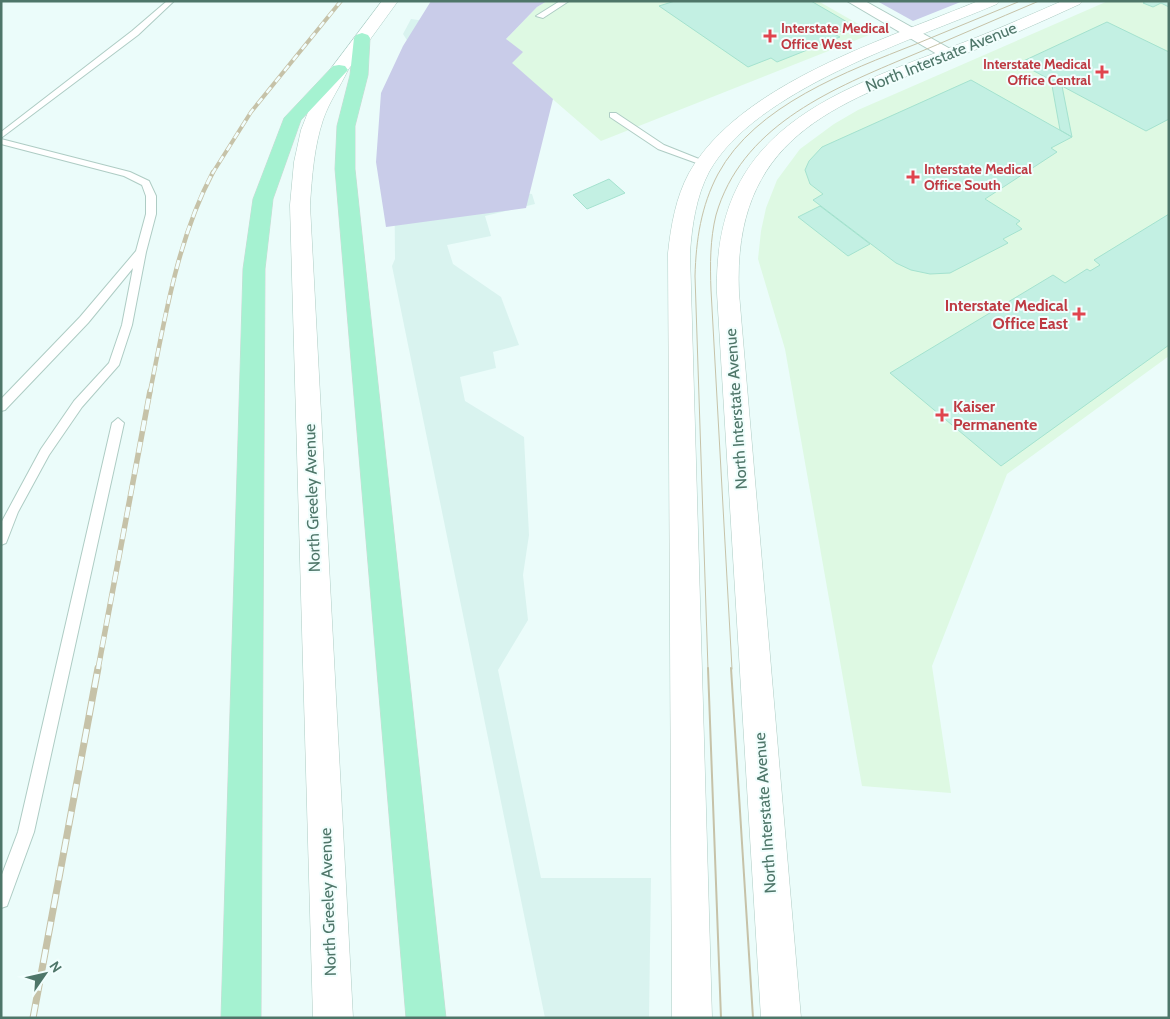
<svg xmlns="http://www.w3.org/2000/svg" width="1170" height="1019" viewBox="0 0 1170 1019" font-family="Cabin,sans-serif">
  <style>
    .residential { fill: #d9f3ef }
    .medical { fill: #def9e3 }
    .green { fill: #c9cce9 }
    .building { fill: #c3f0e3; stroke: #a4e2cf }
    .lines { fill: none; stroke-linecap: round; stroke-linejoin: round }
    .service-casing { stroke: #aeccc4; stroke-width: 2 }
    .minor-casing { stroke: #aeccc4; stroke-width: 2 }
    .tertiary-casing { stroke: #aeccc4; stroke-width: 1 }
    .secondary-casing { stroke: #accec6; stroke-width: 1 }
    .motorway-casing { stroke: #cdd9d5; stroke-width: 1 }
    .service { fill: #fff; fill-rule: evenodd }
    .minor { fill: #fff; fill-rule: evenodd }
    .tertiary { fill: #fff; fill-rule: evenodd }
    .secondary { fill: #fff; fill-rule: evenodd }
    .motorway { fill: #a5f2d1; fill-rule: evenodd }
    .tram-far1 { stroke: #c6c2a8; stroke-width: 1 }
    .tram { stroke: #c6c2a8; stroke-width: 2 }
    .rail-far3-casing { stroke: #c6c2a8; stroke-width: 4 }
    .rail-far2-casing { stroke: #c6c2a8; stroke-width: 4.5 }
    .rail-far1-casing { stroke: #c6c2a8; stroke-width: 5.5 }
    .rail-casing { stroke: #c6c2a8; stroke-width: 7 }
    .rail-far3 { stroke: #f1fefd; stroke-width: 2.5; stroke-dasharray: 7; stroke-linecap: butt }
    .rail-far2 { stroke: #f1fefd; stroke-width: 3; stroke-dasharray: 9; stroke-linecap: butt }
    .rail-far1 { stroke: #f1fefd; stroke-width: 4; stroke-dasharray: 11; stroke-linecap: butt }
    .rail { stroke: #f1fefd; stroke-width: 5; stroke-dasharray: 14; stroke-linecap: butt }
    .health-dot { fill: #e0444e; stroke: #f1fefd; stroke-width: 2 }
    .labels { text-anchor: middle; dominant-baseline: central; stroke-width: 4; stroke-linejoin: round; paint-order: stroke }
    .far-health-label { font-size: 14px; font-weight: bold; fill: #be3a42; stroke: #f1fefd; text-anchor: start }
    .street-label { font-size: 16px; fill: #4e7669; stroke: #f1fefd }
    .health-label { font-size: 16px; font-weight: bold; fill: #be3a42; stroke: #f1fefd; text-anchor: end }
  </style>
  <rect width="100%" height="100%" fill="#ebfcfa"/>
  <!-- residential -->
  <path class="residential" d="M411,19L432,22L521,193L532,194L535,204L485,216L491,236L447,245L453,264L501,297L519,345L493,352L496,368L460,377L465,401L524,437L529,535L523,575L528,620L498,670L541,878H651L649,1018H545L392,266L395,259L394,130L421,62L403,34Z"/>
  <!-- medical -->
  <path class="medical" d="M547,1H818L874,33L601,141L511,63L506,39L537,7Z
    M1108,1H1169V356L1007,474L932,666L951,793L862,786L785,349L758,259L761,231L766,208L777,180L800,149L834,124L858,110Z"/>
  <!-- green -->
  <path class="green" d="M431,1H547L537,7L506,39L523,52L512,63L553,99L526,208L386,227L376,162L381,93L403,46Z
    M877,1H963L913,21Z"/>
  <!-- building -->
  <path class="building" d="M675,1H811L854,26L834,34L840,37L777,62L771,58L748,67L659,6Z
    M1146,1H1169V7L1161,3L1153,7L1143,3Z
    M1107,22L1169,52V119L1146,131L1019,63Z
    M971,80L1072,137L1051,148L1057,152L985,199L1020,221L1016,224L1022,229L1003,239L1008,243L950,273L930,274L911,270L896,263L813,200L823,194L810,184L805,170L809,161L822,147Z
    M1051,80L1062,86L1072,137L1060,130Z
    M609,179L625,193L587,209L573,195Z
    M820,206L870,244L848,256L798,217Z
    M1169,214V345L1001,466L890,373L1053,275L1065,283L1087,269L1090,271L1100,265L1094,260Z"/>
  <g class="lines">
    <defs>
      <path id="service" d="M167,1H174L138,35L1,138V132L132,31Z
        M560,1H569L543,18L536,16Z
        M610,113H616L664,145L709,163L705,166L702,165L658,149L610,117Z
        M1,139L130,172L149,181L156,196V214L146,252L132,325L119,365L82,407L49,455L18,512L6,543L1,545V523L41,449L74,401L109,363L122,325L133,268L88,323L5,410L1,411V399L80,317L136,251L146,214V196L142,185L124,176L1,144Z
        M118,418L124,423L34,832L7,906L1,908V877L18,832L112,423Z"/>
      <path id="minor" d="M847,1H865L954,51L956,54L954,57H942Z"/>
      <path id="tertiary" d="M978,1H1000L997,4C913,40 754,90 709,172C696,197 692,225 690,253L712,1018H672L668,253C671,225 676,197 689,173C740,83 887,39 978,1Z
        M1062,1H1083L1080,4C1039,23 998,41 955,58C832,104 732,139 739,293L801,1018H761L717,293C713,136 821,96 946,49C985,35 1023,18 1062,1Z
        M339,65L345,66L348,70C340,87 329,102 323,120C314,147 312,176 310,205L353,1018H313L290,205L294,162L301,130L310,107L330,70L333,66Z"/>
      <path id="secondary" d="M382,1H398L345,74L339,75L333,74L330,70Z"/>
      <path id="motorway" d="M362,33L368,35L370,38L368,75L355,126V169L446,1018H406L335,169L337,126L350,75L354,38L356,35Z
        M339,65L345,66L348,70L301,120L273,199L265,269L261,1018H221L243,269L253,199L284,118L333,66Z"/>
    </defs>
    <!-- service casing -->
    <use href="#service" class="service-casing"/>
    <!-- minor casing -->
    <use href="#minor" class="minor-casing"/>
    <!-- tertiary casing -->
    <use href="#tertiary" class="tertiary-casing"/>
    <!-- secondary casing -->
    <use href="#secondary" class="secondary-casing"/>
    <!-- motorway casing -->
    <use href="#motorway" class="motorway-casing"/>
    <!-- service -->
    <use href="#service" class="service"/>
    <!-- minor -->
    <use href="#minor" class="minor"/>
    <!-- tertiary -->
    <use href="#tertiary" class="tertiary"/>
    <!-- secondary -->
    <use href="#secondary" class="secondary"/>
    <!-- motorway -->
    <use href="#motorway" class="motorway"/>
    <!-- tram-far1 -->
    <path class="tram-far1" d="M708,669L695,276C696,240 701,206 718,174C755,105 848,71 916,44C950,30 984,16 1018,2
      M732,669L711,290C710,265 710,239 716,215C741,128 827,91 903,59C949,40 994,20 1039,1"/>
    <!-- tram -->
    <path class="tram" d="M708,668L721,1018
      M731,668L753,1018"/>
    <defs>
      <path id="rail-far3" d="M212,174L251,112L341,1"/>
      <path id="rail-far2" d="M150,392C165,318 177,240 213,172"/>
      <path id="rail-far1" d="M98,669L150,391"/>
      <path id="rail" d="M33,1018L98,668"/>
    </defs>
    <!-- rail-far3 casing -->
    <use href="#rail-far3" class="rail-far3-casing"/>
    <!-- rail-far2 casing -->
    <use href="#rail-far2" class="rail-far2-casing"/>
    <!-- rail-far1 casing -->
    <use href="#rail-far1" class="rail-far1-casing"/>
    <!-- rail casing -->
    <use href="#rail" class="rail-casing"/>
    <!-- rail-far3 -->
    <use href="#rail-far3" class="rail-far3"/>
    <!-- rail-far2 -->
    <use href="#rail-far2" class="rail-far2"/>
    <!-- rail-far1 -->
    <use href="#rail-far1" class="rail-far1"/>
    <!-- rail -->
    <use href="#rail" class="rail"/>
  </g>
  <!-- markers -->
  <g class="health-dot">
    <path d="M767.5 28.5h5v5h5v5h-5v5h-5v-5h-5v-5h5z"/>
    <path d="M1099.5 64.5h5v5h5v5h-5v5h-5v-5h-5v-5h5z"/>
    <path d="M910.5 169.5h5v5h5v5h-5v5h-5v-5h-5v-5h5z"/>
    <path d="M1076.5 306.5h5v5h5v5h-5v5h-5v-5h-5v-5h5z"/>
    <path d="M939.5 407.5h5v5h5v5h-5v5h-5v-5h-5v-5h5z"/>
  </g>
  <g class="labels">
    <!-- far-health labels -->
    <g class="far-health-label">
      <text x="781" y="28">Interstate Medical<tspan x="781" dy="16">Office West</tspan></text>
      <text x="1091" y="64" text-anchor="end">Interstate Medical<tspan x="1091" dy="16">Office Central</tspan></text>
      <text x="924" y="169">Interstate Medical<tspan x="924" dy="16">Office South</tspan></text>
    </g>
    <!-- street labels -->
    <g class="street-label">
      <text transform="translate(941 57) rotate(-22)">North Interstate Avenue</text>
      <text transform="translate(736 409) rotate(-94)">North Interstate Avenue</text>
      <text transform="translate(312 498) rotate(-92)">North Greeley Avenue</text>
      <text transform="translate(765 813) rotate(-94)">North Interstate Avenue</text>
      <text transform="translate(328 902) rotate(-92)">North Greeley Avenue</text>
    </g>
    <!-- health labels -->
    <g class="health-label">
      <text x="1068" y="305">Interstate Medical<tspan x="1068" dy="18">Office East</tspan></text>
      <text x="953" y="406" text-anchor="start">Kaiser<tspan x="953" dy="18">Permanente</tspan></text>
    </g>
  </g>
  <!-- border -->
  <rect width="1170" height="1019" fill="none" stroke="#4e7669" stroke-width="5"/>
  <!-- north arrow -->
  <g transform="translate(45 974) rotate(56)" stroke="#f1fefd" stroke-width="4" paint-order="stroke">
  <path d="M0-4L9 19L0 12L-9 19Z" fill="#4e7669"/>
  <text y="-8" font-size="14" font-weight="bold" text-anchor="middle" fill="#4e7669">N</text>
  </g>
</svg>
